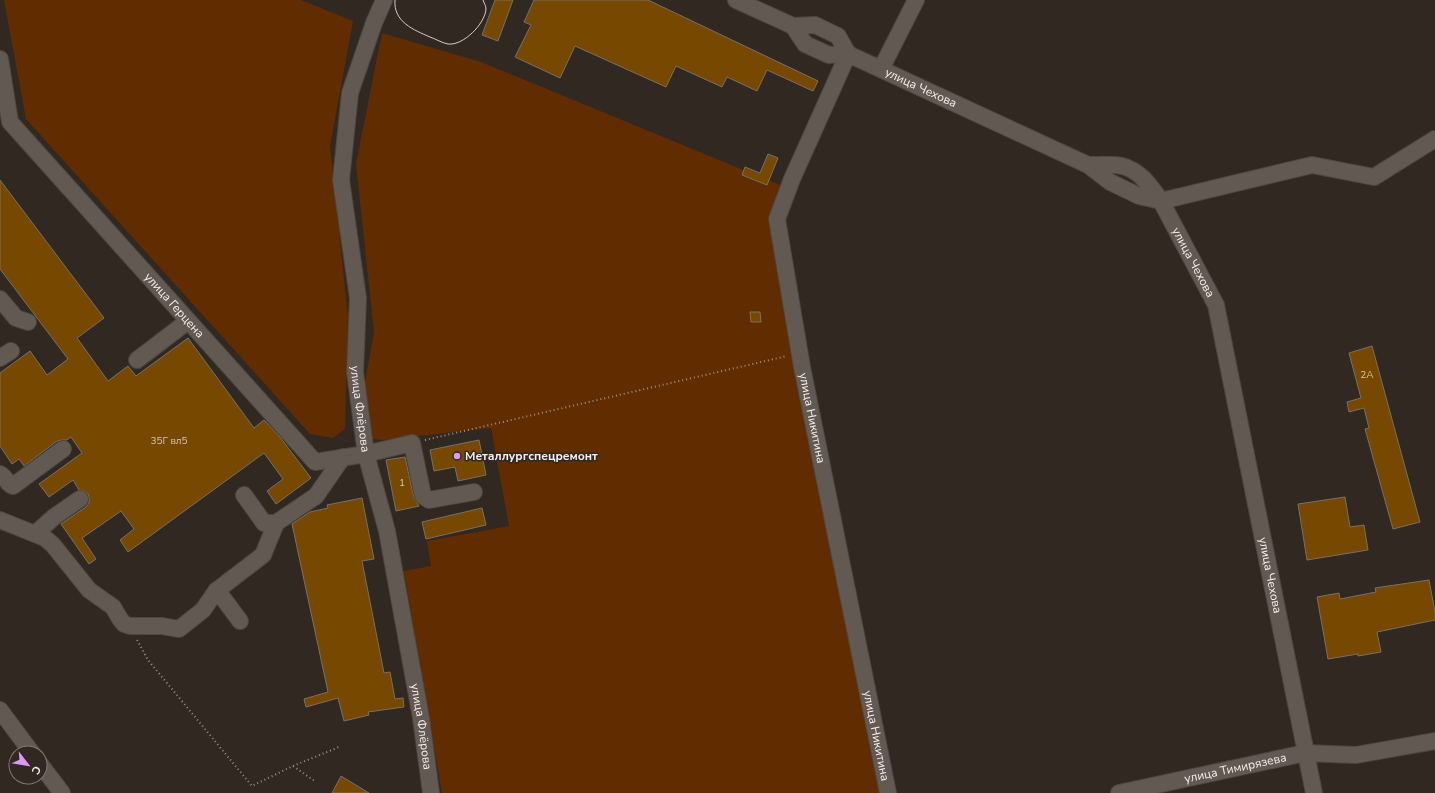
<svg xmlns="http://www.w3.org/2000/svg" width="1435" height="793" viewBox="0 0 1435 793" font-family="'Nunito Sans',sans-serif">
  <style>
    .green { fill: #612c00 }
    .building { fill: #774800; stroke: #787067 }
    .lines { fill: none; stroke-linecap: round; stroke-linejoin: round }
    .minor-casing { stroke: #4e4641; stroke-width: 18 }
    .path { stroke: #99918c; stroke-width: 2; stroke-dasharray: 1 3; stroke-linecap: butt }
    .minor { stroke: #635953; stroke-width: 16 }
    .tram { stroke: #d5ceca; stroke-width: 1 }
    .poi-dot { fill: #db99f5; stroke: #312822; stroke-width: 1.5 }
    .labels { text-anchor: middle; dominant-baseline: central; stroke-width: 3; stroke-linejoin: round; paint-order: stroke }
    .number-label { font-size: 10px; fill: #d7c6b2 }
    .street-label { font-size: 12px; fill: #f7f0ed; stroke: #312822 }
    .poi-label { font-size: 12px; font-weight: bold; fill: #f7f0ed; stroke: #312822; text-anchor: start }
  </style>
  <rect width="100%" height="100%" fill="#312822"/>
  <!-- green -->
  <path class="green" d="M4,0H301L353,21L330,146L348,317L345,429L333,438L310,434L26,119Z
    M382,33L481,62L780,185L769,219L882,793H442L404,571L431,566L427,541L509,526L491,428L383,440L355,437L374,332L356,164Z"/>
  <!-- building -->
  <path class="building" d="M495,0H513L498,41L482,35Z
    M534,0H648L818,81L813,91L767,70L757,91L727,77L722,87L676,66L666,87L575,46L560,78L515,57L531,25L524,22Z
    M768,154L778,158L767,185L742,175L745,167L760,173Z
    M0,180L104,318L77,338L108,381L128,366L136,376L188,338L254,428L264,420L280,437L311,478L276,504L267,491L283,479L264,453L128,552L120,540L134,529L121,511L82,538L96,559L89,564L61,524L86,507L89,503V498L88,494L84,491L79,490L73,480L49,497L39,484L82,453L71,437L67,440H62L57,441L24,466L19,459L12,464L0,446V373L30,351L47,375L68,359L0,269Z
    M750,312H760L761,322H751Z
    M1372,346L1420,522L1393,529L1365,429L1369,428L1364,408L1349,412L1347,402L1361,398L1349,353Z
    M479,440L486,475L458,481L455,467L434,471L430,450Z
    M405,457L414,498L419,506L396,511L386,460Z
    M1345,497L1350,527L1364,525L1368,550L1307,560L1298,504Z
    M362,498L374,559L362,561L384,673L390,672L395,699L403,698L404,707L368,712L369,715L344,721L338,698L306,707L304,699L328,692L292,524L310,512L328,508L327,505Z
    M482,508L486,525L426,539L422,522Z
    M1429,580L1435,612V620L1377,632L1381,652L1358,656V654L1328,659L1317,597L1339,593L1340,599L1376,592L1375,588Z
    M341,776L369,793H332Z"/>
  <g class="lines">
    <defs>
      <g id="minor">
        <path id="s1" d="M384,0L374,23L350,93L341,180L358,298L355,372L366,454L387,531L421,718L431,793"/>
        <path id="s2" d="M736,0L793,26L805,44L829,55L848,54L1088,165L1110,182L1139,196L1161,201L1216,305L1314,793"/>
        <path id="s3" d="M793,26L815,25L838,36L848,54L792,179L777,219L802,367L888,793"/>
        <path id="s4" d="M0,59L10,122L315,462L366,454L412,443L423,496L429,500L474,492"/>
        <path d="M881,69L916,0"/>
        <path d="M1088,165C1099,165 1112,164 1122,166C1140,170 1151,187 1161,201L1312,165L1374,177L1435,139"/>
        <path d="M0,299L16,318L28,322"/>
        <path d="M0,358L11,351"/>
        <path d="M137,360L188,321"/>
        <path d="M0,474C6,477 7,484 13,486L63,449"/>
        <path d="M244,495L264,523H276"/>
        <path d="M0,520L45,538L53,545L89,590L113,607L120,619L124,624L130,626H162L179,629L203,610L216,591L263,555L276,523L316,496L343,457"/>
        <path d="M35,534L54,517L80,499"/>
        <path d="M217,590L240,621"/>
        <path d="M0,710L32,753"/>
        <path d="M40,764L62,793"/>
        <path id="s5" d="M1119,793L1305,753L1356,755L1435,741"/>
      </g>
    </defs>
    <!-- minor casing -->
    <use href="#minor" class="minor-casing"/>
    <!-- path -->
    <path class="path" d="M425,440L787,356
      M137,640L148,660L252,786L293,766L316,782
      M293,766L339,747"/>
    <!-- minor -->
    <use href="#minor" class="minor"/>
    <!-- tram -->
    <path class="tram" d="M395,0C393,22 414,30 430,37C436,39 442,43 448,44C463,46 485,24 486,9C486,6 484,3 483,0"/>
  </g>
  <!-- markers -->
  <circle class="poi-dot" cx="457" cy="456" r="4"/>
  <g class="labels">
    <!-- number labels -->
    <g class="number-label">
      <text x="1367" y="375">2А</text>
      <text x="169" y="441">35Г вл5</text>
      <text x="402" y="483">1</text>
    </g>
    <!-- street labels -->
    <g class="street-label">
      <text stroke="none"><textPath href="#s2" startOffset="210">улица Чехова</textPath></text>
      <text stroke="none"><textPath href="#s2" startOffset="546">улица Чехова</textPath></text>
      <text stroke="none"><textPath href="#s4" startOffset="310">улица Герцена</textPath></text>
      <text stroke="none"><textPath href="#s1" startOffset="417">улица Флёрова</textPath></text>
      <text stroke="none"><textPath href="#s3" startOffset="450">улица Никитина</textPath></text>
      <text stroke="none"><textPath href="#s2" startOffset="870">улица Чехова</textPath></text>
      <text stroke="none"><textPath href="#s1" startOffset="741">улица Флёрова</textPath></text>
      <text stroke="none"><textPath href="#s3" startOffset="774">улица Никитина</textPath></text>
      <text stroke="none"><textPath href="#s5" startOffset="119">улица Тимирязева</textPath></text>
    </g>
    <!-- poi labels -->
    <g class="poi-label">
      <text x="465" y="456">Металлургспецремонт</text>
    </g>
  </g>
  <!-- north arrow -->
  <g transform="translate(28 765) rotate(121)"><circle r="19" fill="#312822" stroke="#807873"/>
  <path d="M0-3L7 15L0 10L-7 15Z" fill="#db99f5"/>
  <text y="-6" font-size="11" font-weight="bold" text-anchor="middle" fill="#f7f0ed">С</text>
  </g>
</svg>
